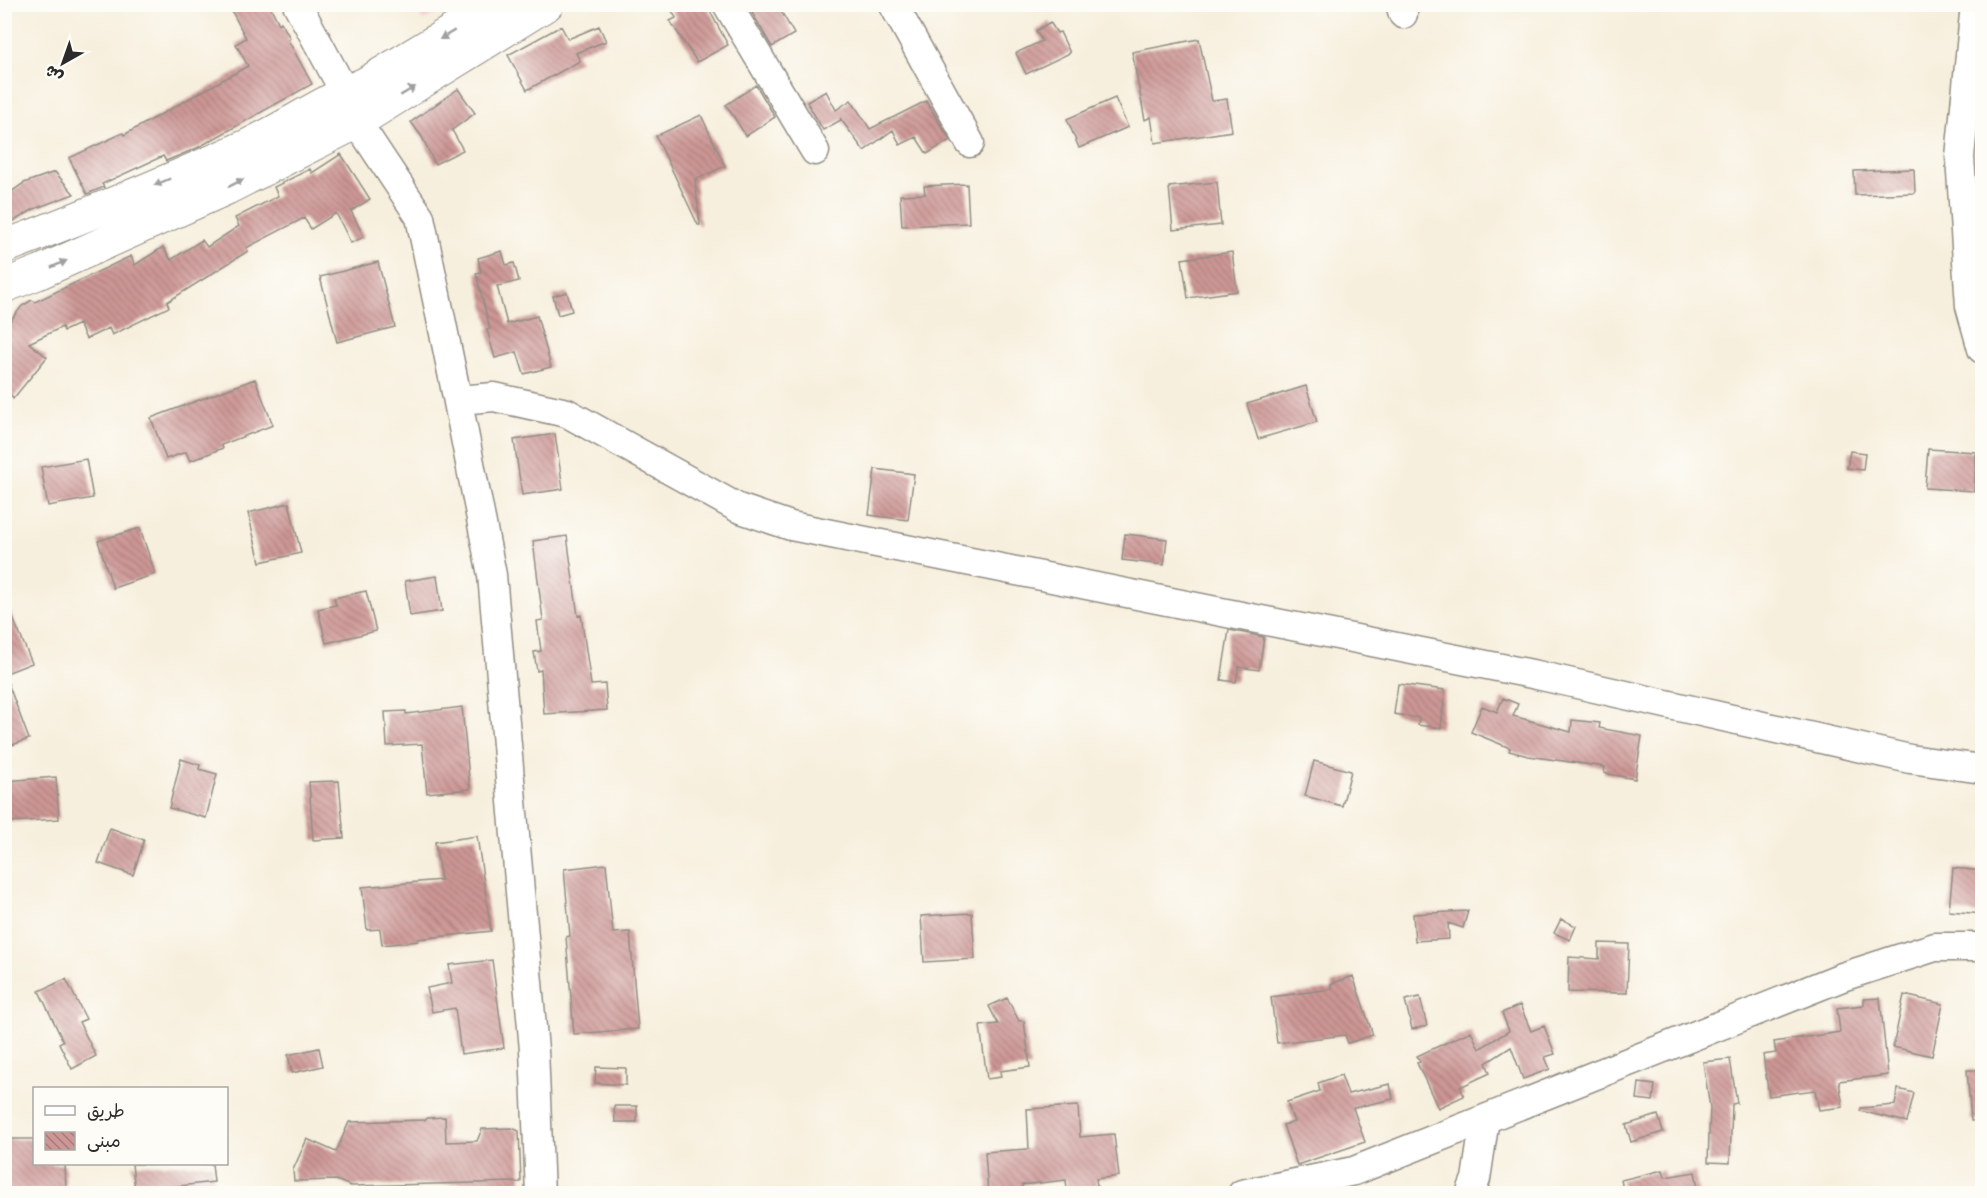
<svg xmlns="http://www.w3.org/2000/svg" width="1987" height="1198" viewBox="0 0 1987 1198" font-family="'Shantell Sans','Playpen Sans Arabic',sans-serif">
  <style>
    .built { fill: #f6cfd9 }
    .building { fill: url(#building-back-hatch) }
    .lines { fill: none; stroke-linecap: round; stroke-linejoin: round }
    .minor-casing { stroke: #918d84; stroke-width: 31 }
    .major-casing { stroke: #918d84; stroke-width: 35 }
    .minor { stroke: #fff; stroke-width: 28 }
    .major { stroke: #fff; stroke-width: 33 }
    .oneway { fill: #a0a0a0 }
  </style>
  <defs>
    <pattern id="building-back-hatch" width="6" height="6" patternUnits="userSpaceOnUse" patternTransform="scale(1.5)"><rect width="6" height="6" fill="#cd9795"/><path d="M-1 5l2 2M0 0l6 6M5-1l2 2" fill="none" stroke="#a77b7a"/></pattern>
  </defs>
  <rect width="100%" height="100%" fill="#fdfcf7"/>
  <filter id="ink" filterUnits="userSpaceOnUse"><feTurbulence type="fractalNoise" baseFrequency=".0167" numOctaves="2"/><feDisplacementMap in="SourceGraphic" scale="12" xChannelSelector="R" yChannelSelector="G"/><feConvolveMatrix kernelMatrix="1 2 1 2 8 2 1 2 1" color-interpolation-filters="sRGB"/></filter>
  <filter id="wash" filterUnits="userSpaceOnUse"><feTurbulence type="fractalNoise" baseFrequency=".008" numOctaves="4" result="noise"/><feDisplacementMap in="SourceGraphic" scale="24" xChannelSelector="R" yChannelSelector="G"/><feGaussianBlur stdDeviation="1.35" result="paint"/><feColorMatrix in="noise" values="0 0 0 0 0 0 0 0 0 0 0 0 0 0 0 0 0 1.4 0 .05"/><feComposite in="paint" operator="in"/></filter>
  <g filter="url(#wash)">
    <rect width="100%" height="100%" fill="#f7efdd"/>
    <!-- built -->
    <path class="built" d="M413,5H451L423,21Z"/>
    <g id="blocks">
      <!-- building -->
      <path class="building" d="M228,4H269L279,24L281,22L290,38L288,40L312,84L197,148L166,161L163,156L102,184L104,187L87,194L69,158L123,133L124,135L248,66L236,44L246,38Z
        M668,4H706L728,45L697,62L670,21L676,18Z
        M747,4H777L794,34L772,47Z
        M1050,22L1057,33L1060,32L1070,53L1026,74L1016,53L1042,41L1036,31Z
        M561,26L568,39L599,26L606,41L576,53L580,61L527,90L508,55Z
        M1199,39L1212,101L1227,99L1232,131L1155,143L1151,117L1145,120L1132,52Z
        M756,85L775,117L746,136L726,105Z
        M458,89L475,113L452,130L463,150L435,164L422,137L411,122Z
        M826,91L836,110L851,100L870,129L926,101L950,140L927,154L916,137L900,145L893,130L864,151L840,118L841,120L823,130L807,102Z
        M1115,98L1128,127L1079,148L1067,119Z
        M701,115L725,166L695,180L700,225H698L656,136Z
        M341,154L370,199L351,211L364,237L351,243L336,213L311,229L304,218L246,248L248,251L167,302L169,307L112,335L109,328L86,339L79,324L64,331L62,327L29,343L47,357L13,399L4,382V323L11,320L22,306L32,300L35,302L131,256L135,265L163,247L171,260L202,240L207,247L239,226L235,218L278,196L274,187L310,169L312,173Z
        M1914,169L1915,193L1855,195L1854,171Z
        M55,172L74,194L34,209L4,227V197L24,183Z
        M1217,182L1221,225L1173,230L1169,187Z
        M967,184L969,223L902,226L900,195L925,194L924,186Z
        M502,251L506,265L514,263L519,281L497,286L507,324L537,316L551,367L524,374L517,352L495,358L487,330L490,329L476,273L481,272L478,258Z
        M1232,252L1237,291L1188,298L1182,259Z
        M378,262L395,327L337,342L320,277Z
        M567,292L572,311L558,315L553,296Z
        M255,379L273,425L221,445L223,448L190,461L186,452L166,459L151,418Z
        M1306,386L1317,422L1258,439L1247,404Z
        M555,434L563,489L522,495L514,440Z
        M1928,449L1976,452L1974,491L1925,488Z
        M1850,451L1865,453L1863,470L1847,468Z
        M86,459L93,498L48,506L41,467Z
        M875,469L914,474L908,520L869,515Z
        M289,503L301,553L260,562L248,513Z
        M140,528L155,574L113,588L98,541Z
        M1125,534L1167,539L1164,565L1122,560Z
        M567,536L578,616L581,615L591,685L605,684L607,710L544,714L541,670L537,671L534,652L541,651L537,621L543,620L533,541Z
        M437,576L442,611L410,616L405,581Z
        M366,591L376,631L326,643L318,609L336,605L334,598Z
        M4,597L32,663L4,674Z
        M1229,630L1264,637L1259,670L1239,667L1236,682L1221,680Z
        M4,678H6L29,739L4,748Z
        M1398,684L1445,690L1441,728L1418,725L1419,718L1394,714Z
        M1503,698L1518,704L1513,716L1571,732L1572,720L1600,723L1599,728L1642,736L1635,779L1604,773L1605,767L1528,756L1509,751L1510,748L1471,732L1482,706L1497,712Z
        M462,707L470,789L427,793L422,744L387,746L385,712L406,711V714Z
        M181,759L200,765L199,769L217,774L206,818L169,808Z
        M1314,761L1351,771L1342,806L1305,796Z
        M56,777L59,819L8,822L5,781Z
        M339,781L344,838L313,840L309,782Z
        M110,828L144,840L133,875L98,863Z
        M477,836L491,931L418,939V941L382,945L380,929L367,930L362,887L441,880L435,842Z
        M606,864L613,933L630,932L638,1029L574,1034L566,937L570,936L564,869Z
        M1953,868L1983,871V914L1949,911Z
        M1468,911L1463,928L1448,923L1449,939L1415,941L1413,914Z
        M972,913L975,959L924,962L921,916Z
        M1561,919L1576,926L1570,940L1554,933Z
        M1599,943L1629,944L1627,993L1568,992L1569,957L1599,959Z
        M492,960L504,1048L461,1054L455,1008L432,1012L427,988L452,983L449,965Z
        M1353,976L1373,1035L1348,1043L1345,1035L1277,1043L1271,997L1332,989L1331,984Z
        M66,979L86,1019L79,1022L96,1056L72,1069L59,1043L63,1041L39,991Z
        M1904,995L1943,1004L1932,1056L1893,1047Z
        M1420,997L1427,1026L1412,1029L1405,1000Z
        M1007,998L1019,1021H1024L1030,1067L1000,1071L1001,1077L987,1079L980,1026L998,1024L989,1006Z
        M1880,998L1888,1075L1839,1081L1843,1107L1819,1110L1815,1090L1769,1096L1763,1055L1776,1053L1774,1042L1840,1032L1837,1008L1864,1005V999Z
        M1520,1005L1531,1031L1544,1026L1555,1054L1545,1057L1550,1069L1523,1079L1511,1047L1486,1063L1490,1073L1460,1087L1464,1096L1438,1108L1417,1063L1420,1062L1417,1056L1471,1031L1479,1049L1509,1031L1502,1013Z
        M319,1048L323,1066L292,1073L288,1055Z
        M1730,1059L1737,1103L1732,1104L1730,1163L1708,1162L1710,1107L1703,1062Z
        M596,1067L626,1068V1085L595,1083Z
        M1967,1070H1983V1121H1971Z
        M1341,1075L1348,1094L1390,1084L1393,1099L1353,1108L1365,1142L1297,1165L1283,1125L1294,1122L1287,1102L1320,1091L1318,1083Z
        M1639,1083L1655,1085L1653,1101L1637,1099Z
        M1898,1089L1914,1093L1907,1122L1860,1111L1861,1108L1895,1105Z
        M614,1106H637V1122H615Z
        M1078,1106L1080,1137L1114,1134L1119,1176L1096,1179L1097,1186L1067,1190L1066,1180L1022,1185L1023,1192L988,1194L985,1152L1029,1149L1027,1109Z
        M1658,1115L1663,1132L1631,1142L1626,1125Z
        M445,1117L446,1142L477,1141L482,1129L512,1128L519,1131L521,1182L351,1186L336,1180L294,1181L293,1170L307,1139L336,1152L349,1122L426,1120L427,1118Z
        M4,1139H34V1164H65L66,1190L4,1191Z
        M132,1164H212L214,1182L135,1191Z
        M1663,1170L1665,1177L1695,1172L1699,1194H1624L1621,1180Z"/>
    </g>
  </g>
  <g filter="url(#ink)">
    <use href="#blocks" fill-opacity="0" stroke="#918d84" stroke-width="1.5"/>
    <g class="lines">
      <defs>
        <path id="minor" d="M297,4L345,93L357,122L420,217L455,387L492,575L534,1050L540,1194
          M727,4L815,151
          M893,4L970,143
          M1400,4L1403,14
          M1975,4L1960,157L1970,306L1982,349
          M458,400L494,397L567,413L738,508L791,526L1537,675L1910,759L1982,769
          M1242,1194L1354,1171L1842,977L1935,947H1982
          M1470,1194L1476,1179L1485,1119"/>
        <path id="major" d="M4,247C86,216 167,182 247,146C287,127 324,101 365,84L497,4
          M4,286L40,272L227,188L357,122L547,4"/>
      </defs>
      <!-- minor casing -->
      <use href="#minor" class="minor-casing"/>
      <!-- major casing -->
      <use href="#major" class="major-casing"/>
      <!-- minor -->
      <use href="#minor" class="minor"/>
      <!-- major -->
      <use href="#major" class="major"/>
    </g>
    <!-- one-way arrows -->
    <defs><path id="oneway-solid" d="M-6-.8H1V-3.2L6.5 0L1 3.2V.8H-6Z" transform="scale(1.5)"/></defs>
    <g class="oneway">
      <use href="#oneway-solid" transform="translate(447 35) rotate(149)"/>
      <use href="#oneway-solid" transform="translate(408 91) rotate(-31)"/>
      <use href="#oneway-solid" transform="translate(162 182) rotate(157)"/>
      <use href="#oneway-solid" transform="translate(236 183) rotate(-27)"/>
      <use href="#oneway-solid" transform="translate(59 264) rotate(-24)"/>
    </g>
  </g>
  <!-- margin -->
  <rect width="1987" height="1198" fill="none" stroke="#fdfcf7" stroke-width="24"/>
  <!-- legend -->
  <rect x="33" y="1087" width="195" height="78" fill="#fdfcf7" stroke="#a9a8a5" stroke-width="1.5"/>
  <rect x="45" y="1106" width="30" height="9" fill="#ffffff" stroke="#a9a8a5" stroke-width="1.5"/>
  <text x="87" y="1117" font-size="18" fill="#2b2b2b">طريق</text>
  <rect x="45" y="1132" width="30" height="18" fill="url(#building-back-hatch)" stroke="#a9a8a5" stroke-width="1.5"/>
  <text x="87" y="1147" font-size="18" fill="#2b2b2b">مبنى</text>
  <!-- north arrow -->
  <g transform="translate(63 63) rotate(220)" stroke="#fdfcf7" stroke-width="4.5" paint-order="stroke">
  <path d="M0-4.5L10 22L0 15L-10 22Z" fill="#2b2b2b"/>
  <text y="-9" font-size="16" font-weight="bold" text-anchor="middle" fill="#2b2b2b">ش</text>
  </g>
</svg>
